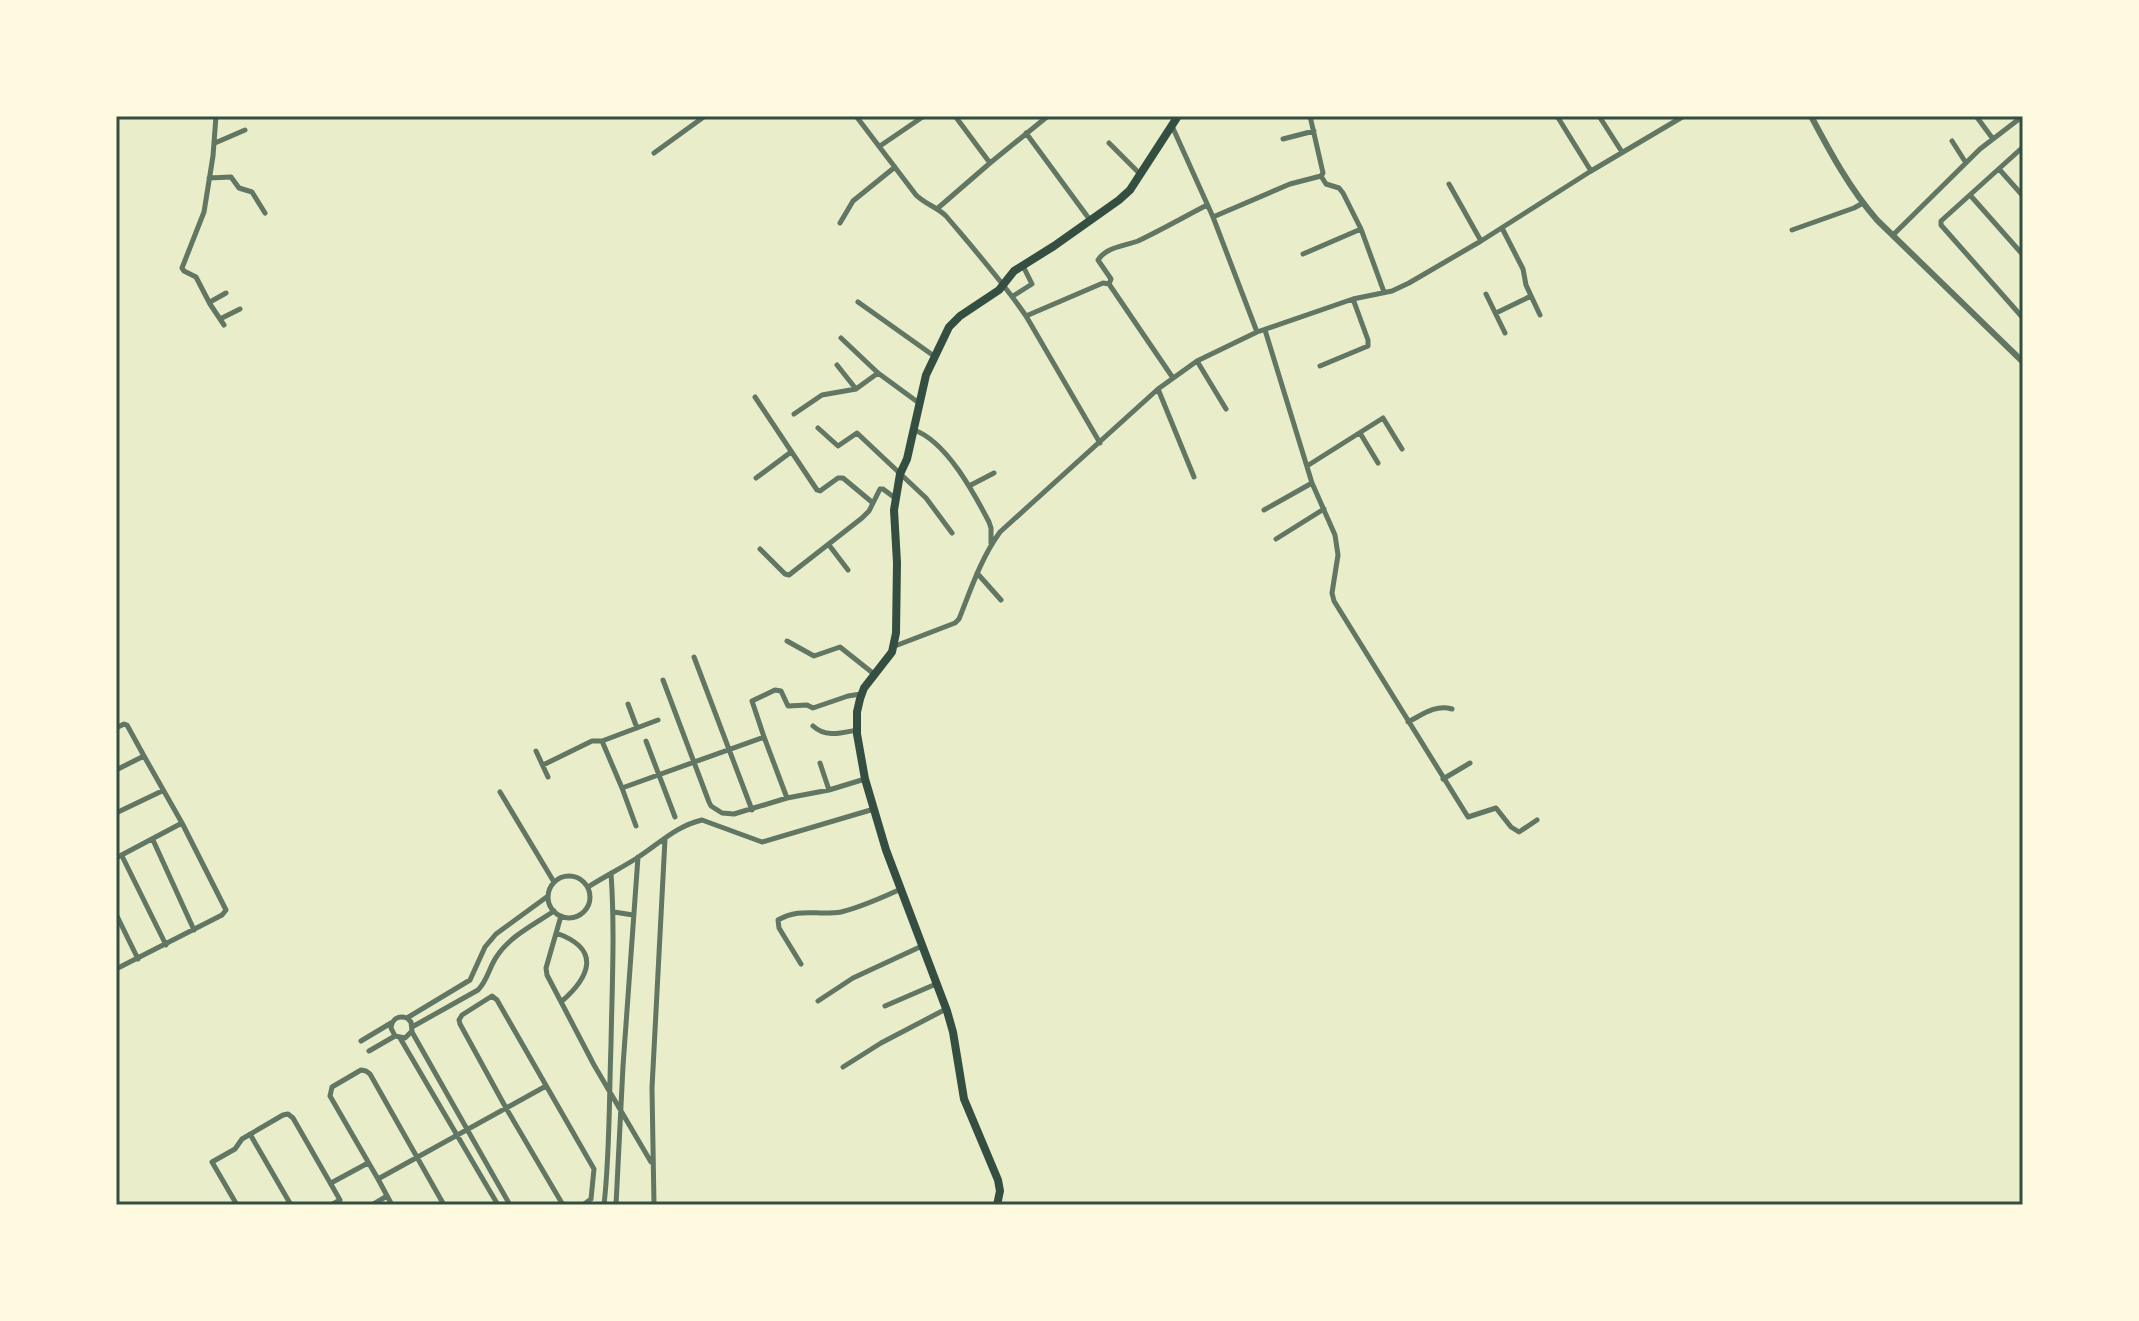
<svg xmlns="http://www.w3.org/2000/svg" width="2139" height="1321" viewBox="0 0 2139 1321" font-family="'Sofia Sans Condensed',sans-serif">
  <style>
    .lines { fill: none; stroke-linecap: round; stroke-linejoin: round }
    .minor { stroke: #617663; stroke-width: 5 }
    .tertiary { stroke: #617663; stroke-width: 6 }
    .primary { stroke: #344e41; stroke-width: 8 }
    .neatline { fill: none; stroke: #344e41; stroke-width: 3 }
  </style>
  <rect width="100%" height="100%" fill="#e9edc9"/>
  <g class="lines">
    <!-- minor -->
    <path class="minor" d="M216,116L213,156L204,212L182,268L184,271L196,277L210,304L224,325
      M856,116L916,195C925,204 937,207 946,216C973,248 1003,282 1026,316L1100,443
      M955,116L990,163
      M1310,116L1323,173L1321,176L1326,184L1339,188L1343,193L1361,229L1384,292
      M1557,116L1591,171
      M1599,116L1622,152
      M1976,116L1993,139
      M1172,126L1213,217L1257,332
      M1026,133L1090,220
      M1283,139L1314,131
      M1952,141L1966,163
      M215,143L245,130
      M1109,143L1140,174
      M880,146L924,116
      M2023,147L1941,221V225L2023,318
      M654,153L705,116
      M1999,169L2023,196
      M209,178L231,177L239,188L252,192L265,213
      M1449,184L1481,241
      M1970,195L2023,255
      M938,208L990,163L1048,116
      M1213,217L1290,184L1321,176
      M840,223L853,201L895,167
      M1502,228L1523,269L1526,285L1540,315
      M1792,230L1854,208L1863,203
      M1893,235L1980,149L2023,116
      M1303,254L1361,229
      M1109,284L1111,279L1098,260C1106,247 1124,246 1138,241C1161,230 1184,217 1207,205
      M1486,294L1505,333
      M1013,296L1032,284L1023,266
      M210,302L226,293
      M858,302L934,356
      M1496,313L1531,296
      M1026,316L1103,283L1109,284L1173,378
      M220,319L240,309
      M1265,330L1312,483L1335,535L1338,555L1332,593L1334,601L1468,817L1496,808L1511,827L1519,832L1537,820
      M841,338L878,373L919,403
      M1197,361L1226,409
      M837,365L856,389
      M1320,366L1368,346V340L1353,299
      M1158,389L1194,477
      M755,397L817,490L820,491L838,478H843L873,503
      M794,414L822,395L856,389L878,373
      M818,428L838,446L857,433L926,498L952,533
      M914,430C946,441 974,493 989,522L991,528V543
      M1360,433L1378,463
      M1307,466L1383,418L1402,449
      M756,478L791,452
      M969,486L994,473
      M1264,510L1312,483
      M1276,539L1324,509
      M829,545L848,570
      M760,549L785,574L789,575L862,518L869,511L880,489H883L895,498
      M977,573L1001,600
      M787,641L814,656L840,647L874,674
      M895,646L955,623L959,619C971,589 981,558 1000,532L1158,389L1197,361L1257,332L1353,299L1392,291L1409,283L1481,241L1591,171L1684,116
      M694,657L752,810
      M663,680L709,802L711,806L722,813L734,814L787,798L829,790L865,779
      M628,704L637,728
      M1408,722C1422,715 1435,704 1452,709
      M813,726C826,738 841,733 857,730
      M116,728L124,724L127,725L144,756
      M764,737L787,798
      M602,741L658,720
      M646,741L675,817
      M536,751L548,777
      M820,763L829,790
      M543,765L592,741H602L622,788L764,737L752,701L775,690L781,691L788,706L807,705L813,708L848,696L861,694
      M116,770L144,756L182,823L226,910L222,915L116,969
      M1443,779L1470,763
      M622,788L636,826
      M500,792L554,882
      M116,813L162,791
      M153,840L194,930
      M122,856L166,945
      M116,858L182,823
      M548 897a21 21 0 1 1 42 0a21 21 0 1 1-42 0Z
      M588,887C604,877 621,868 637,858C659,844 676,826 702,820L762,842L874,809
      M614,912L633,915
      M116,914L138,959
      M561,916L546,968L547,975L594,1065L651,1162
      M556,933C602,949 590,977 561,1002
      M801,964L779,928L778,920C800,907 817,916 841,912C862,907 881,898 901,889
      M818,1001L853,978L922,946
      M885,1006L936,984
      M407,1018L411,1022L412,1031L405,1038L395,1036L391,1028C392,1019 398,1015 407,1018L470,980L485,947L496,934L548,896
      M412,1027L478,990C488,980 489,967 497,956C510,936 535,924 554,911
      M412,1032L510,1205
      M400,1038L498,1205
      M361,1041L391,1023
      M369,1051L395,1036
      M843,1067L881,1043L946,1009
      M250,1134L291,1205
      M378,1179L330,1096L332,1087L361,1070L366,1071L370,1074L444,1205
      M331,1183L368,1163
      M237,1205L212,1162L235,1149L242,1139L283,1115L288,1114L293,1118L340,1200L331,1205
      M372,1205L387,1196
      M392,1205L378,1179L546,1086
      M563,1205L506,1108L460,1024L459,1020L462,1015L492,996L497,1000L594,1169L591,1199L583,1205
      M604,1205C610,1152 609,1098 611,1045C612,987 615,930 611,873
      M616,1205L623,1066L638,857
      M654,1205L652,1088L665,839"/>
    <!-- tertiary -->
    <path class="tertiary" d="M1811,116C1830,152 1850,189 1877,220L2023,362"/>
    <!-- primary -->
    <path class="primary" d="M997,1205L1000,1191L998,1180L964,1099L953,1032L947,1011L886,850L865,779L857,734V712L860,699L864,688L892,652L896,633L897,563L894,510L900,474L907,459L926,375L949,327L960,316L999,290L1014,271L1054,246L1119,200L1130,190L1178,116"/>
  </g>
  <!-- border -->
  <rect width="2139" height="1321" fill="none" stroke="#fefae0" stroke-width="236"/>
  <rect x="118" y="118" width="1903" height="1085" class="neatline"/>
</svg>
